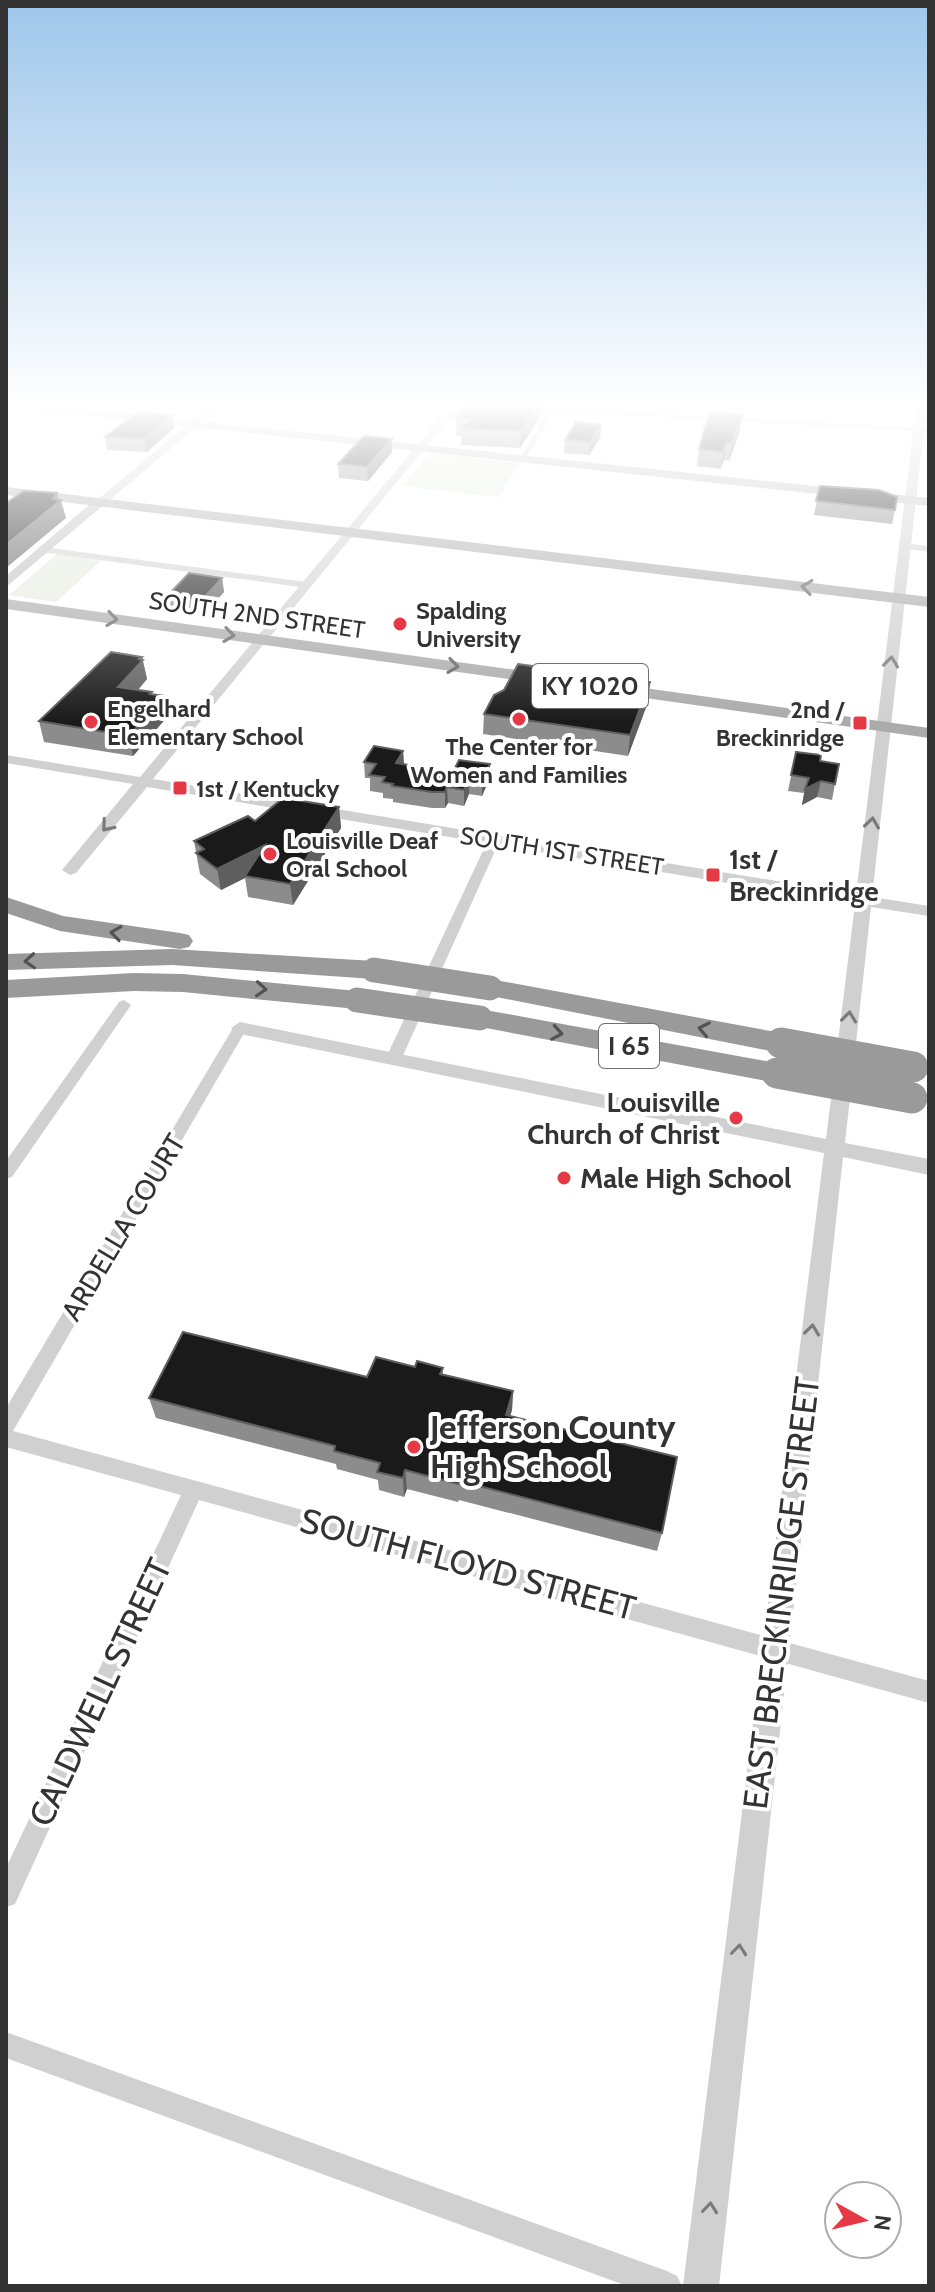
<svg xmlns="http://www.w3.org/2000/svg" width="935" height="2292" viewBox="0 0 935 2292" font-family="Cabin,sans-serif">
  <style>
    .green { fill: #e6ecdf }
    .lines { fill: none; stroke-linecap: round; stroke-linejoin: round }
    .minor { fill: #d0d0d0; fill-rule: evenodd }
    .tertiary { fill: #d0d0d0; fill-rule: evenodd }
    .secondary { fill: #bdbdbd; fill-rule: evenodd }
    .primary { fill: #ababab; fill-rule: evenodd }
    .motorway { fill: #9a9a9a; fill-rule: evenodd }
    .motorway-bridge-far1 { stroke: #9a9a9a; stroke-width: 25 }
    .motorway-bridge { stroke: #9a9a9a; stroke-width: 31 }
    .wall { fill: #8c8c8c }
    .shaded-wall { fill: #5f5f5f }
    .building { fill: #1a1a1a; stroke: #5f5f5f; stroke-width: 2 }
    .oneway { stroke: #636363 }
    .oneway2 { stroke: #7a7a7a }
    .oneway3 { stroke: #525252 }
    .poi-dot { fill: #e63946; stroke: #fff; stroke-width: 3 }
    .labels { text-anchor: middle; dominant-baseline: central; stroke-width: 8; stroke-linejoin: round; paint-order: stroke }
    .far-poi-label { font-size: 24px; font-weight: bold; fill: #333; stroke: #fff; text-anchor: start }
    .far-street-label { font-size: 24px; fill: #333; stroke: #fff }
    .shield { fill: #fff; stroke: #707070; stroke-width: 2 }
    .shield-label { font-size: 26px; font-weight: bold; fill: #333 }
    .poi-label { font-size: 28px; font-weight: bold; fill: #333; stroke: #fff; text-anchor: start }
    .street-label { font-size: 28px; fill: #333; stroke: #fff }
    .near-poi-label { font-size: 34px; font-weight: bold; fill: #333; stroke: #fff; text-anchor: start }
    .near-street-label { font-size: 34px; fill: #333; stroke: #fff }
  </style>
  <rect width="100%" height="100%" fill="#fff"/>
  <!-- green -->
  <path class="green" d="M430,453L520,463L498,497L402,486Z
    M57,554L102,560L56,602L9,595Z"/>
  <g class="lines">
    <!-- minor -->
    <path class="minor" d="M395,401H442L494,406L490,408Z
      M555,401L562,402L558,408L736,417L737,401H745L744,418L929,428V432L555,412L524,461H518L548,412L517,408L521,406L551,407Z
      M905,543L929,546V552L902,548L900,546Z
      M43,547L307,582L312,585L307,588L40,552V548Z
      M494,836L500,840L401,1060L398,1064H388L385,1060L488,840Z
      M124,1000L131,1005L129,1008L12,1177L6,1179V1161L119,1002Z
      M240,1023L247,1028L13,1431L929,1681V1703L199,1500L15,1904L6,1907V1868L181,1495L6,1447V1408L233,1028Z
      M6,2032L667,2271L677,2276L682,2286H627L6,2058Z"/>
    <!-- tertiary -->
    <path class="tertiary" d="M216,401H227L105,504H97V500Z
      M496,401H523L467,411L446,422L153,779L856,894L917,401H927L872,897L929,906V916L871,907L845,1143L929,1159V1175L843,1157L719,2286H683L824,1153L240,1034L231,1028L240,1022L826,1139L855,904L147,787L76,873L70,875L62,870L133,784L6,763V755L140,777L440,418L462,406Z"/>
    <!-- secondary -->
    <path class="secondary" d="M6,401L929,498V506L6,407Z
      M96,499L107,502L6,587V576Z"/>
    <!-- primary -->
    <path class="primary" d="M6,487L929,597V607L6,495Z
      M6,599L545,674L554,679L545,684L6,609Z
      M616,684L929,728V738L610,693L607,689Z"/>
    <!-- motorway -->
    <path class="motorway" d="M6,897L63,916L180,933L189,935L193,941L189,947L180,949L60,931L6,913Z
      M172,949L374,961L383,964L387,970L383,976L374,979L172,965L6,970V954Z
      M134,973L183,974L357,991L366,994L370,1000L366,1006L357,1009L183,992L134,991L6,998V980Z
      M490,979L781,1033L791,1036L795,1043L791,1050L781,1053L481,994L477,988L481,982Z
      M480,1009L777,1063L787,1066L791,1073L787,1080L777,1083L470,1025L466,1018L470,1011Z"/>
    <!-- motorway-bridge-far1 -->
    <path class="motorway-bridge-far1" d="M374,970L490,988
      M357,1000L480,1018"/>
    <!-- motorway-bridge -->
    <path class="motorway-bridge" d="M781,1043L913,1067
      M777,1073L912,1098"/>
  </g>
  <!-- wall -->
  <path class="wall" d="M540,417L520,448L461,445V436L456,435V419Z
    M601,425L600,438L589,455L564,453L565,440Z
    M174,428L147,452L107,450L105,437Z
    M740,431L729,461L724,460L720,469L697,466L699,449Z
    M392,439V452L368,481L339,478L338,464Z
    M820,486L895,510L892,524L814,515Z
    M222,578L224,592L204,614L170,610L168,595Z
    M142,657L147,679L138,690L152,694L168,716L133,756L44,742L39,721Z
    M650,682L648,702L628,756L483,734L484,714Z
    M403,751L404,764L453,772L490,764L489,780L482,796L469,794L464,806L448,803L445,808H432L393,802V799L383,798V793L370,791V778H365L364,762Z
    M796,752L820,761L835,784L832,800L817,797L802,805L804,793L788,791Z
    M339,807L341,828L293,905L248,897L245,878L221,890L200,874L194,841L255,821Z
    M415,1367L443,1368V1374L513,1391L512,1410L510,1416L662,1533L657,1551L459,1500L458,1502L407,1489L404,1497L379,1490L378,1480L337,1469L336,1464L156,1418L149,1398L367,1377Z"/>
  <!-- shaded-wall -->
  <path class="shaded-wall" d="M541,401L540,417L520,448L521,431Z
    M743,414L740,431L729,461L731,444Z
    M172,415L174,428L147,452L144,439Z
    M601,425L600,438L589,455L590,442Z
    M392,439V452L368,481L367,467Z
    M726,443L724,460L720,469L723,452Z
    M57,493L59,502L61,500L66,518L6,568V545L53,499Z
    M222,578L224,592L204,614L202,600Z
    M142,657L147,679L123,707L118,687Z
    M650,682L648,702L628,756L630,735Z
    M152,692L154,707L165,696L168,716L133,756L129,736Z
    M403,751L404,766L396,763Z
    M490,764L489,780L482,796V780Z
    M469,778V794L464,806V790Z
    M821,781L817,797L802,805L805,789Z
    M447,787L448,803L445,808V792Z
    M339,807L341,828L293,905L290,884Z
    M265,845L245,876V878L221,890L217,869Z
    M513,1391L512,1410L505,1434L506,1415Z
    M405,1470L407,1489L404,1497L403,1478Z"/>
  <!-- building -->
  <path class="building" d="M470,401H541L521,431L461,428L470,420L456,419Z
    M710,411L743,414L731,444L726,443L723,452L699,449Z
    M138,412L172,415L144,439L105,437Z
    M576,422L601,425L590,442L565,440Z
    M364,436L392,439L367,467L338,464Z
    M820,486L879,490L897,497L895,510L816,501Z
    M24,491L57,493L53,499L61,500L6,545V503Z
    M189,573L222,578L202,600L168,595Z
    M111,652L142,657L139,659L143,660L118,687L152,692L150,694L165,696L129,736L39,721Z
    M518,664L650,682L630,735L484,714L494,695L504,690Z
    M374,746L403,751L396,763L453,772L459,760L490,764L482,780L469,778L464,790L447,787L445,792H432L392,786L393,784L382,782L385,777L369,775L376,764L364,762Z
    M796,752L821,755L820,761L839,764L835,784L821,781L805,789L809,778L791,775Z
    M283,798L339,807L290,884L245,876L265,845L217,869L196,853L204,849L194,841L248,816L255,821Z
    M183,1332L367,1377L376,1357L415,1367L417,1361L443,1368L440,1374L513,1391L506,1415L677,1457L662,1533L459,1481L458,1484L405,1470L403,1478L377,1472L380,1463L334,1451L335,1446L149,1398Z"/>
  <!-- one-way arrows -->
  <defs><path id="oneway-chevron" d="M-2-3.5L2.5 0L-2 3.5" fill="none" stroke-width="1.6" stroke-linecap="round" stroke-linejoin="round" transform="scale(2)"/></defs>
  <g class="oneway">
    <use href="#oneway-chevron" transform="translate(807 587) rotate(-173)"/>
    <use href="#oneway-chevron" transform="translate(112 619) rotate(8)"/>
    <use href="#oneway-chevron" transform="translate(229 635) rotate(8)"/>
    <use href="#oneway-chevron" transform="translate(453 666) rotate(8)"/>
  </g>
  <g class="oneway2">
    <use href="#oneway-chevron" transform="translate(891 662) rotate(-83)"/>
    <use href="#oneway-chevron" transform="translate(872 823) rotate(-82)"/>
    <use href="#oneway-chevron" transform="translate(107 826) rotate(130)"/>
    <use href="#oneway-chevron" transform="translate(849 1017) rotate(-83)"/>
    <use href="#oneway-chevron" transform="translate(812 1330) rotate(-83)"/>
    <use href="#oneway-chevron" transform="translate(739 1950) rotate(-84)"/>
    <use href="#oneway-chevron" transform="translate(710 2208) rotate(-84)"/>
  </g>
  <g class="oneway3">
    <use href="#oneway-chevron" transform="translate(116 933) rotate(-172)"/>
    <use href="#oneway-chevron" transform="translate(30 961) rotate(176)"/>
    <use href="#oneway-chevron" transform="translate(261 989) rotate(4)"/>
    <use href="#oneway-chevron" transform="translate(704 1029) rotate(-169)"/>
    <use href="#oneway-chevron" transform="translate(557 1033) rotate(10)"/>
  </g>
  <!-- sky -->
  <linearGradient id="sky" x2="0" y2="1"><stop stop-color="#9ec6ea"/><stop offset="0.56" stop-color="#fff"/><stop offset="1" stop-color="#fff" stop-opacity="0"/></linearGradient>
  <rect width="935" height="722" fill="url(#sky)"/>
  <!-- markers -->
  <g class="poi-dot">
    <circle cx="400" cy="624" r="8"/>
    <circle cx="519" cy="719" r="8"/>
    <circle cx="91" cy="722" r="8"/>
    <rect x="852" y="715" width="16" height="16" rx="4"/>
    <rect x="172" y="780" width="16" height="16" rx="4"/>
    <circle cx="270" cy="854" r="8"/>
    <rect x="705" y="867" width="16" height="16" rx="4"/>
    <circle cx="736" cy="1118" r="8"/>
    <circle cx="564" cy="1178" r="8"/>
    <circle cx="414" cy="1447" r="8"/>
  </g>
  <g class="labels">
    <!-- far-poi labels -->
    <g class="far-poi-label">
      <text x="416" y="610">Spalding<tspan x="416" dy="28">University</tspan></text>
      <text x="107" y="708">Engelhard<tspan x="107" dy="28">Elementary School</tspan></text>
      <text x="844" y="709" text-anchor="end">2nd /<tspan x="844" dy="28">Breckinridge</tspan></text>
      <text x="519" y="746" text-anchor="middle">The Center for<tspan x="519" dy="28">Women and Families</tspan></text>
      <text x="196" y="788">1st / Kentucky</text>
      <text x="286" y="840">Louisville Deaf<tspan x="286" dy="28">Oral School</tspan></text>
    </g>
    <!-- far-street labels -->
    <g class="far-street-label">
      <text transform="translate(257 615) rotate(8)">SOUTH 2ND STREET</text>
      <text transform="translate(562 851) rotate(9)">SOUTH 1ST STREET</text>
    </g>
    <!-- shield labels -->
    <g class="shield">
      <rect x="532" y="664" width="116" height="44" rx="6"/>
      <rect x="599" y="1024" width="60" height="44" rx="6"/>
    </g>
    <g class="shield-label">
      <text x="590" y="686">KY 1020</text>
      <text x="629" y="1046">I 65</text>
    </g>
    <!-- poi labels -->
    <g class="poi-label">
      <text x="729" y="859">1st /<tspan x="729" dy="32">Breckinridge</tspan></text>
      <text x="720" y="1102" text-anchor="end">Louisville<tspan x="720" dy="32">Church of Christ</tspan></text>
      <text x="580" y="1178">Male High School</text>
    </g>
    <!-- street labels -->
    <g class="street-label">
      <text transform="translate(123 1227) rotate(-59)">ARDELLA COURT</text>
    </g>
    <!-- near-poi labels -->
    <g class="near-poi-label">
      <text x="430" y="1427">Jefferson County<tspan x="430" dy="39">High School</tspan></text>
    </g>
    <!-- near-street labels -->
    <g class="near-street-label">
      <text transform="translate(468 1564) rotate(15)">SOUTH FLOYD STREET</text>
      <text transform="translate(781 1593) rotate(-83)">EAST BRECKINRIDGE STREET</text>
      <text transform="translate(100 1692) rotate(-65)">CALDWELL STREET</text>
    </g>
  </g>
  <!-- border -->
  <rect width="935" height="2292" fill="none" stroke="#333333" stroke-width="16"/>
  <!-- north arrow -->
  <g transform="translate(863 2220) rotate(98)"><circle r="38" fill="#ffffff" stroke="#adadad" stroke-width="2"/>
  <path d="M0-6L14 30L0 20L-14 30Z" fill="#e63946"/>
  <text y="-12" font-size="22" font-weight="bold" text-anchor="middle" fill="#333333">N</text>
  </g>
</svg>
